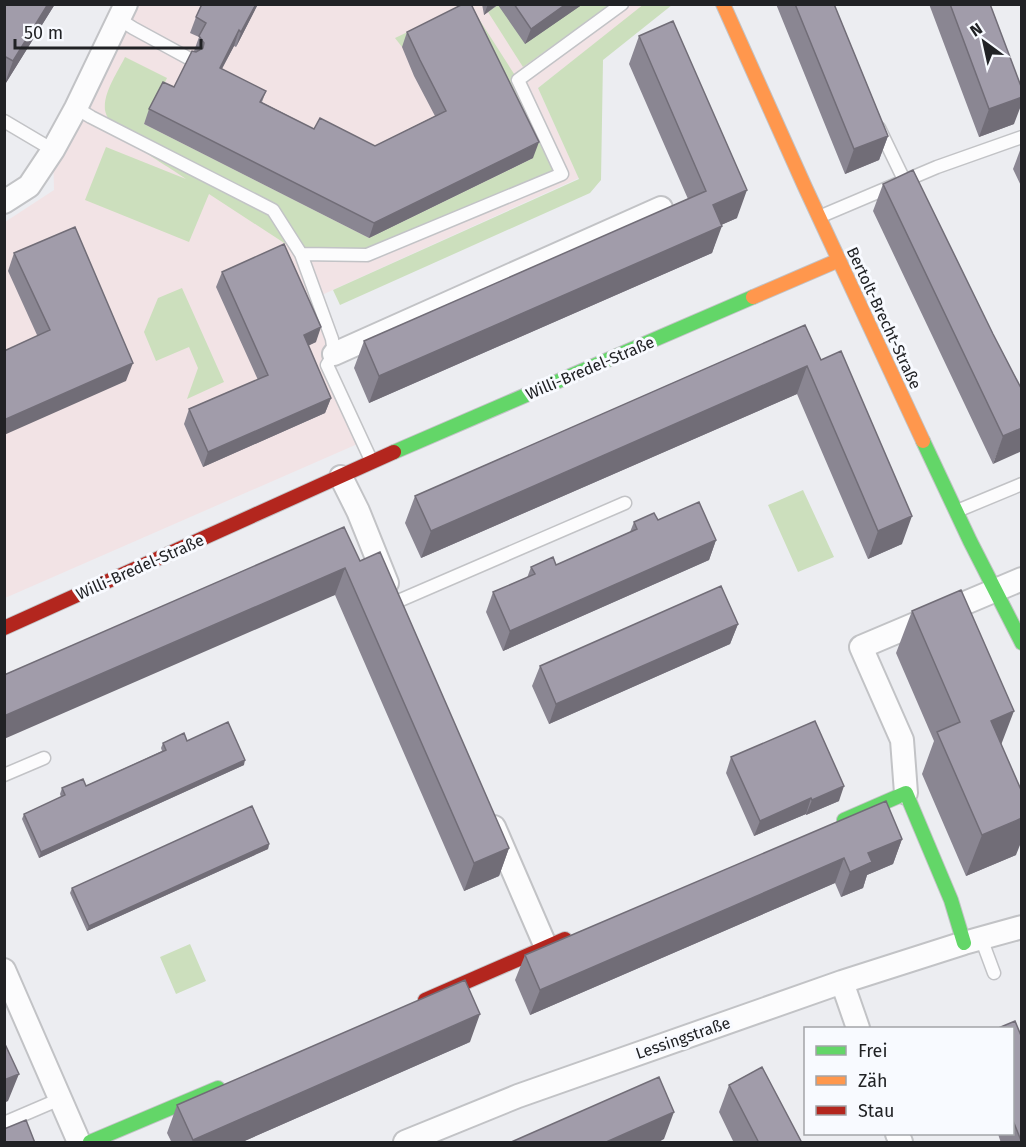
<svg xmlns="http://www.w3.org/2000/svg" width="1026" height="1147" viewBox="0 0 1026 1147" font-family="'Fira Sans',sans-serif">
  <style>
    .education { fill: #f2e3e5 }
    .green { fill: #ccdfbd }
    .lines { fill: none; stroke-linecap: round; stroke-linejoin: round }
    .lane-casing { stroke: #c2c3c6; stroke-width: 15 }
    .street-casing { stroke: #c2c3c6; stroke-width: 26 }
    .fast-casing { stroke: #c2c3c6; stroke-width: 16 }
    .slow-casing { stroke: #c2c3c6; stroke-width: 16 }
    .jam-casing { stroke: #c2c3c6; stroke-width: 16 }
    .lane { stroke: #fcfcfd; stroke-width: 12 }
    .street { stroke: #fcfcfd; stroke-width: 22 }
    .fast { stroke: #63d668; stroke-width: 14 }
    .slow { stroke: #ff974d; stroke-width: 14 }
    .jam { stroke: #b3261e; stroke-width: 14 }
    .wall { fill: #8a8692 }
    .shaded-wall { fill: #716d77 }
    .building { fill: #a19caa; stroke: #716d77; stroke-width: 1.5 }
    .labels { text-anchor: middle; dominant-baseline: central; stroke-width: 6; stroke-linejoin: round; paint-order: stroke }
    .street-label { font-size: 16px; fill: #212225; stroke: #f8faff }
  </style>
  <rect width="100%" height="100%" fill="#ecedf1"/>
  <!-- education -->
  <path class="education" d="M126,5H644L538,88L579,178L313,299L332,339L327,365L362,442L5,598V222L54,190L53,150Z"/>
  <!-- green -->
  <path class="green" d="M467,4L470,5L518,80L562,174L367,255L301,254L209,194L189,242L85,200L106,147L186,179C166,164 109,135 105,110C103,92 118,72 125,57L167,78L144,124L369,238L533,158L464,17L402,47L395,38Z
    M644,4L672,5L603,60L601,180L590,193L340,305L333,290L579,179L538,88Z
    M498,5H610L523,67L488,12Z
    M182,288L224,382L187,399L198,368L189,347L156,361L144,332L158,298Z
    M803,490L834,557L798,572L768,505Z
    M190,944L206,981L176,994L160,957Z"/>
  <g class="lines">
    <defs>
      <path id="lane" d="M119,19L133,28L190,59
        M76,108L91,117L273,210L301,254L332,339L334,354L327,365L371,460
        M4,121L53,150
        M879,128L908,188
        M819,217L937,167L1022,137
        M301,254L367,255L562,174L518,80L622,4
        M957,511L1022,484
        M396,602L625,503
        M4,775L44,758
        M981,938L994,973
        M4,1123L60,1099"/>
      <path id="street" d="M4,202L29,186L53,150L76,108L126,4
        M334,354L661,208
        M341,477L358,511L387,583
        M906,793L902,740L861,647L1022,579
        M494,827L546,947
        M4,970L79,1142
        M842,982L858,1028
        M897,1134L901,1142
        M405,1142L518,1096L842,982L964,943L1022,927"/>
      <path id="fast" d="M923,441L970,541L1022,643
        M394,452L753,297
        M844,820L906,793L951,900L964,943
        M90,1142L218,1088"/>
      <path id="slow" d="M723,4L805,187L923,441
        M753,297L839,260"/>
      <path id="jam" d="M4,628L394,452
        M425,1000L565,939"/>
    </defs>
    <!-- lane casing -->
    <use href="#lane" class="lane-casing"/>
    <!-- street casing -->
    <use href="#street" class="street-casing"/>
    <!-- fast casing -->
    <use href="#fast" class="fast-casing"/>
    <!-- slow casing -->
    <use href="#slow" class="slow-casing"/>
    <!-- jam casing -->
    <use href="#jam" class="jam-casing"/>
    <!-- lane -->
    <use href="#lane" class="lane"/>
    <!-- street -->
    <use href="#street" class="street"/>
    <!-- fast -->
    <use href="#fast" class="fast"/>
    <!-- slow -->
    <use href="#slow" class="slow"/>
    <!-- jam -->
    <use href="#jam" class="jam"/>
  </g>
  <!-- wall -->
  <path class="wall" d="M55,4L4,86V5Z
    M258,4L236,47L234,46L222,69L266,91L262,102L314,129L375,146L435,116L414,76L402,47L407,32L533,158L369,238L144,124L149,109L174,87L194,51L199,37L190,33L196,17Z
    M482,4H583L525,44L498,5L484,15Z
    M776,4H834L888,136L879,160L845,174Z
    M929,4H990L1014,124L979,137Z
    M639,36L737,218L721,225L712,253L369,403L354,368L364,341L688,199L629,64Z
    M1022,145V188L1013,169Z
    M883,184L993,334L1022,390L993,464L873,211Z
    M14,253L126,381L37,335L8,271Z
    M222,272L316,342L308,346L331,398L325,413L203,467L184,424L189,409L258,380L216,287Z
    M805,325L902,544L868,559L797,394L421,558L405,523L415,496Z
    M658,520L716,540L709,560L503,651L486,612L493,592L527,578L531,567L556,565L630,532L634,522Z
    M360,561L509,848L499,876L464,891L335,595L4,675Z
    M912,611L1001,745L1016,855L966,876L922,774L934,741L896,653Z
    M738,624L730,644L549,724L532,686L540,666Z
    M187,741L244,765L39,858L22,819L24,814L61,797L60,794L62,788L86,786L162,751L161,748L163,743Z
    M731,757L839,801L806,815V814L754,836L726,773Z
    M902,839L893,864L867,875L863,888L841,897L835,883L530,1015L515,980L525,955Z
    M269,844L268,849L87,931L70,893L72,888Z
    M1012,1029L1022,1143H1001L998,1134H1012Z
    M470,1042L240,1143H172L167,1133L177,1105Z
    M729,1085L802,1143H734L719,1112Z"/>
  <!-- shaded-wall -->
  <path class="shaded-wall" d="M48,4H55L4,86L13,61Z
    M256,4H258L236,47L241,32Z
    M488,4H498L484,15Z
    M566,4H583L525,44L531,29Z
    M239,30L234,46L214,83L220,68Z
    M1022,97V103L1014,124L979,137L989,109Z
    M888,136L879,160L845,174L854,149Z
    M539,142L533,158L369,238L374,223Z
    M747,190L737,218L703,233L713,205Z
    M722,226L712,253L369,403L379,376Z
    M321,327L316,342L298,350L304,335Z
    M133,363L126,381L4,435V422L6,419Z
    M807,366L797,394L421,558L431,531Z
    M331,398L325,413L203,467L208,452Z
    M1022,428V451L993,464L1003,436Z
    M912,516L902,544L868,559L878,531Z
    M716,540L709,560L503,651L510,631Z
    M345,568L335,595L4,739V716Z
    M738,624L730,644L549,724L556,704Z
    M1014,711L998,753L991,721Z
    M245,760L244,765L39,858L41,852Z
    M844,786L839,801L806,815L812,800Z
    M811,798L806,814L754,836L760,821Z
    M1022,818V840L1016,855L966,876L982,835Z
    M902,839L893,864L867,875L863,888L841,897L850,872L868,853Z
    M269,844L268,849L87,931L89,926Z
    M509,848L499,876L464,891L474,863Z
    M844,858L835,883L530,1015L540,990Z
    M480,1014L470,1042L240,1143H192L193,1140Z
    M19,1074L8,1101L4,1103V1080Z
    M674,1112L664,1139L657,1143H604Z"/>
  <!-- building -->
  <path class="building" d="M5,4H48L13,61L4,56Z
    M202,4H256L241,32L239,30L220,68L266,91L260,102L314,129L320,118L375,146L446,111L420,60L407,32L463,4H471L539,142L374,223L149,109L163,82L174,87L192,51L196,52L203,48L204,43L199,36L206,23L196,17Z
    M514,4H566L531,29Z
    M795,4H834L888,136L854,149Z
    M950,4H990L1022,89V97L989,109Z
    M673,21L747,190L713,205L722,226L379,376L364,341L706,191L639,36Z
    M913,170L993,334L1022,390V428L1003,436L883,184Z
    M75,227L133,363L6,419V421L4,422V351L50,330L14,253Z
    M284,244L321,327L304,335L331,398L208,452L189,409L268,375L222,272Z
    M805,325L821,360L841,351L912,516L878,531L807,366L431,531L415,496Z
    M699,502L716,540L510,631L493,592L535,574L531,567L553,557L556,565L637,529L634,522L654,513L658,520Z
    M344,527L360,561L380,552L509,848L474,863L345,568L4,716V675Z
    M721,586L738,624L556,704L540,666Z
    M961,590L1014,711L991,721L1022,792V818L982,835L937,732L960,722L912,611Z
    M815,721L844,786L812,800L811,798L760,821L731,757Z
    M228,722L245,760L41,852L24,814L65,795L62,788L83,779L86,786L166,750L163,743L184,733L187,741Z
    M886,801L902,839L868,853L872,862L850,872L844,858L540,990L525,955Z
    M252,806L269,844L89,926L72,888Z
    M465,980L480,1014L193,1140L177,1105Z
    M1015,1021L1022,1038V1143L1012,1118V1029H996Z
    M4,1042L19,1074L4,1080Z
    M762,1067L802,1143H759L729,1085Z
    M659,1077L674,1112L604,1143H509Z
    M26,1120L35,1143H4V1129Z"/>
  <g class="labels">
    <!-- street labels -->
    <g class="street-label">
      <text transform="translate(884 318) rotate(65)">Bertolt-Brecht-Straße</text>
      <text transform="translate(590 368) rotate(-23)">Willi-Bredel-Straße</text>
      <text transform="translate(140 567) rotate(-24)">Willi-Bredel-Straße</text>
      <text transform="translate(683 1038) rotate(-19)">Lessingstraße</text>
    </g>
  </g>
  <!-- border -->
  <rect width="1026" height="1147" fill="none" stroke="#212225" stroke-width="12"/>
  <!-- legend -->
  <rect x="804" y="1027" width="210" height="108" fill="#f8faff" stroke="#a2a4a8" stroke-width="1.5"/>
  <rect x="816" y="1046" width="30" height="9" fill="#63d668" stroke="#a2a4a8" stroke-width="1.5"/>
  <text x="858" y="1057" font-size="18" fill="#212225">Frei</text>
  <rect x="816" y="1076" width="30" height="9" fill="#ff974d" stroke="#a2a4a8" stroke-width="1.5"/>
  <text x="858" y="1087" font-size="18" fill="#212225">Zäh</text>
  <rect x="816" y="1106" width="30" height="9" fill="#b3261e" stroke="#a2a4a8" stroke-width="1.5"/>
  <text x="858" y="1117" font-size="18" fill="#212225">Stau</text>
  <!-- north arrow -->
  <g transform="translate(984 42) rotate(327)" stroke="#f8faff" stroke-width="4.5" paint-order="stroke">
  <path d="M0-4.5L10 22L0 15L-10 22Z" fill="#212225"/>
  <text y="-9" font-size="16" font-weight="bold" text-anchor="middle" fill="#212225">N</text>
  </g>
  <!-- scale -->
  <path d="M15 39v9h186v-9" fill="none" stroke="#212225" stroke-width="3"/>
  <text x="24" y="39" font-size="18" fill="#212225" stroke="#f8faff" stroke-width="4.5" paint-order="stroke">50 m</text>
</svg>
